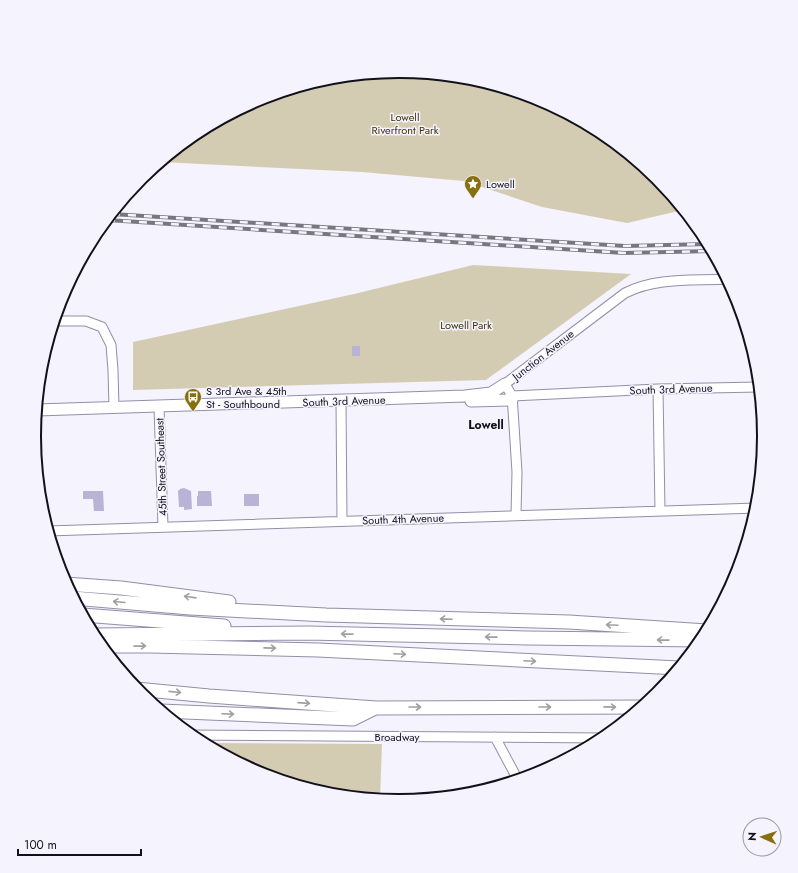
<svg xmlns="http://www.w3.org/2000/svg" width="798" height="873" viewBox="0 0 798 873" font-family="Jost,sans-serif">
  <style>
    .green { fill: #d4ccb2 }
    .building { fill: #b9b3d5 }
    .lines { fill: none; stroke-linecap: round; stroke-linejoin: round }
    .minor-casing { stroke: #938ea8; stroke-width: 11 }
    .major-casing { stroke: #938ea8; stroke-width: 13 }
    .highway-casing { stroke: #938ea8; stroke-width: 15 }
    .minor { stroke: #fff; stroke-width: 9 }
    .major { stroke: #fff; stroke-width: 11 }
    .highway { stroke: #fff; stroke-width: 13 }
    .rail-casing { stroke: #787681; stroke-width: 4 }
    .rail { stroke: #f5f3fe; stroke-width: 2.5; stroke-dasharray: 8; stroke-linecap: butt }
    .oneway { stroke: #a09fa3 }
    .labels { text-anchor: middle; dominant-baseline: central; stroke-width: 3; stroke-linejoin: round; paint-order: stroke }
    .park-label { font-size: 11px; fill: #3d3002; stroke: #f5f3fe }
    .poi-label { font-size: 11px; fill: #12101a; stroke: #f5f3fe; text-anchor: start }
    .street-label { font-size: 11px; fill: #12101a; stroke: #f5f3fe }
    .neighbourhood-label { font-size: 12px; font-weight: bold; fill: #12101a; stroke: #f5f3fe }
    .rim { fill: none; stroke: #12101a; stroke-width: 2 }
  </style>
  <rect width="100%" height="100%" fill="#f5f3fe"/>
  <!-- green -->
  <path class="green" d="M399,72L470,79L539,99L602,133L657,179L683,210L627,223L542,207L464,181L362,172L161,162L196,133L260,99L328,78Z
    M473,265L631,274L486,380L133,390V342L354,294Z
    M201,743L382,744L380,800L328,794L259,774Z"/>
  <!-- building -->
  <path class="building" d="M352,346H360V356H352Z
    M184,488L191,491L192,509L184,510V507H179L178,491L180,489Z
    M83,491H103L104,511H94L93,499H83Z
    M198,491H211L212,506H197V496H198Z
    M244,494H259V506H244Z"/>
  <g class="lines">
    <defs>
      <path id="minor" d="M54,321H86L102,327L111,345L113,370L114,408
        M658,389L660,511
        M512,396L658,389L759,387
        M341,401L342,521
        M159,407L163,527
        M516,515L517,472L513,410L512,396L505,384L625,293C656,277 693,281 727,279
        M48,531L757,508
        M190,735L604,738
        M495,737L518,780"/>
      <path id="major" d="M471,401L512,400
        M37,410L465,396L491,393L505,384"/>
      <path id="highway" d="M66,584L121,588L229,602
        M73,598L190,608L326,615L569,622L707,631
        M83,615L224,626
        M93,635L308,633L527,638L702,640
        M101,646H150L318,650L679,668
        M136,689L209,696L376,708L642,707
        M161,711L353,719L375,708"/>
    </defs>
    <!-- minor casing -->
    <use href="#minor" class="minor-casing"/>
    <!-- major casing -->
    <use href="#major" class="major-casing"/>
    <!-- highway casing -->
    <use href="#highway" class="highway-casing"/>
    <!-- minor -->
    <use href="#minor" class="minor"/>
    <!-- major -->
    <use href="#major" class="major"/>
    <!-- highway -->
    <use href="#highway" class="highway"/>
    <defs>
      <path id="rail" d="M112,214L625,246L708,244
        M107,220L624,253L712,251"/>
    </defs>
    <!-- rail casing -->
    <use href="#rail" class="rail-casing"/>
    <!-- rail -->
    <use href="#rail" class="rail"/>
  </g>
  <!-- one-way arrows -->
  <defs><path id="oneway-shaft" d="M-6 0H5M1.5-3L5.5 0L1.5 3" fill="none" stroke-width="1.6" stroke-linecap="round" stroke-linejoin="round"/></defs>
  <g class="oneway">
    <use href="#oneway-shaft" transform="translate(190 597) rotate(-172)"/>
    <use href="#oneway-shaft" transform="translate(119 602) rotate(-175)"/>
    <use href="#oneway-shaft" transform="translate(446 619) rotate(-178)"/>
    <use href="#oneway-shaft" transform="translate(612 625) rotate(-177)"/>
    <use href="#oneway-shaft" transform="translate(347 634) rotate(-179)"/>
    <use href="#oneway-shaft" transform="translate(491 637) rotate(-179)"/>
    <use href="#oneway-shaft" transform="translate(663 640) rotate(-179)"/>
    <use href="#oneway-shaft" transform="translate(140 646) rotate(-1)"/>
    <use href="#oneway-shaft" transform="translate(270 648) rotate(1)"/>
    <use href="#oneway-shaft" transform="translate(400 654) rotate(3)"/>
    <use href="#oneway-shaft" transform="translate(530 661) rotate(3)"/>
    <use href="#oneway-shaft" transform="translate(175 692) rotate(6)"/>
    <use href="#oneway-shaft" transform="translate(304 703) rotate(4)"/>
    <use href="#oneway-shaft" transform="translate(415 707)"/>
    <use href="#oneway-shaft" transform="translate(545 707)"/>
    <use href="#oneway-shaft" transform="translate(610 707) rotate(1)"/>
    <use href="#oneway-shaft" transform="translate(228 714) rotate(2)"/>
  </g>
  <!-- icons -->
  <defs>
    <symbol id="sight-pin" viewBox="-11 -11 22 30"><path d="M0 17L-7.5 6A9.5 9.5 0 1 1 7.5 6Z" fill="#876e0e" stroke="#f5f3fe"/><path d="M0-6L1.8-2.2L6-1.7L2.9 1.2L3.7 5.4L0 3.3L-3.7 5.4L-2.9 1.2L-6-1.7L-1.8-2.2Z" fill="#fff"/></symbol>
    <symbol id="bus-pin" viewBox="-11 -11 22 30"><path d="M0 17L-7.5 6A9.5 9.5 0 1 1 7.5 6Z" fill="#876e0e" stroke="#f5f3fe"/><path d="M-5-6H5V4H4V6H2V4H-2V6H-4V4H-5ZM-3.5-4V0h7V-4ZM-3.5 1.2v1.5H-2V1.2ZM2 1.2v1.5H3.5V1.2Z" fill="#fff"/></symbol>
  </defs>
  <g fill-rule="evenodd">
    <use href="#sight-pin" x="463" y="174" width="20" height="27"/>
    <use href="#bus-pin" x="183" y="387" width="20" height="27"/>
  </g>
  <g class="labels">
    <!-- park labels -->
    <g class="park-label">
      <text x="405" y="117">Lowell<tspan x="405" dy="13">Riverfront Park</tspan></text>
      <text x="466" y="325">Lowell Park</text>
    </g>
    <!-- poi labels -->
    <g class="poi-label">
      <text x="486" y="184">Lowell</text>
      <text x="206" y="391">S 3rd Ave &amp; 45th<tspan x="206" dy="13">St - Southbound</tspan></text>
    </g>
    <!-- street labels -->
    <g class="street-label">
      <text transform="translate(543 355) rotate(-38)">Junction Avenue</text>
      <text transform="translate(671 389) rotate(-2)">South 3rd Avenue</text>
      <text transform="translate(344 401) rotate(-2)">South 3rd Avenue</text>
      <text transform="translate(161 467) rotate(-92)">45th Street Southeast</text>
      <text transform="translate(403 519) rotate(-2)">South 4th Avenue</text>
      <text x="397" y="737">Broadway</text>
    </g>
    <!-- neighbourhood labels -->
    <g class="neighbourhood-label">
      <text x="486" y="425">Lowell</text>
    </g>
  </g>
  <!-- crop -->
  <path d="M0 0H798V873H0ZM41 436a358 358 0 1 1 716 0a358 358 0 1 1-716 0Z" fill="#f5f3fe" fill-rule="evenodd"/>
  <path class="rim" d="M41 436a358 358 0 1 1 716 0a358 358 0 1 1-716 0Z"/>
  <!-- north arrow -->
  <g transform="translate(762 837) rotate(273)"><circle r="19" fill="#f5f3fe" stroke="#9a98a3"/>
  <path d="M0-3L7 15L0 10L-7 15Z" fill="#876e0e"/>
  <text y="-6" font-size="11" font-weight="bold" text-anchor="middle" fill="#12101a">N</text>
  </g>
  <!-- scale -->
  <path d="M18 849v6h123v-6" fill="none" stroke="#12101a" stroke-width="2"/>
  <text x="24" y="849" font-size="12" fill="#12101a" stroke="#f5f3fe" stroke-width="3" paint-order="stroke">100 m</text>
</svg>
